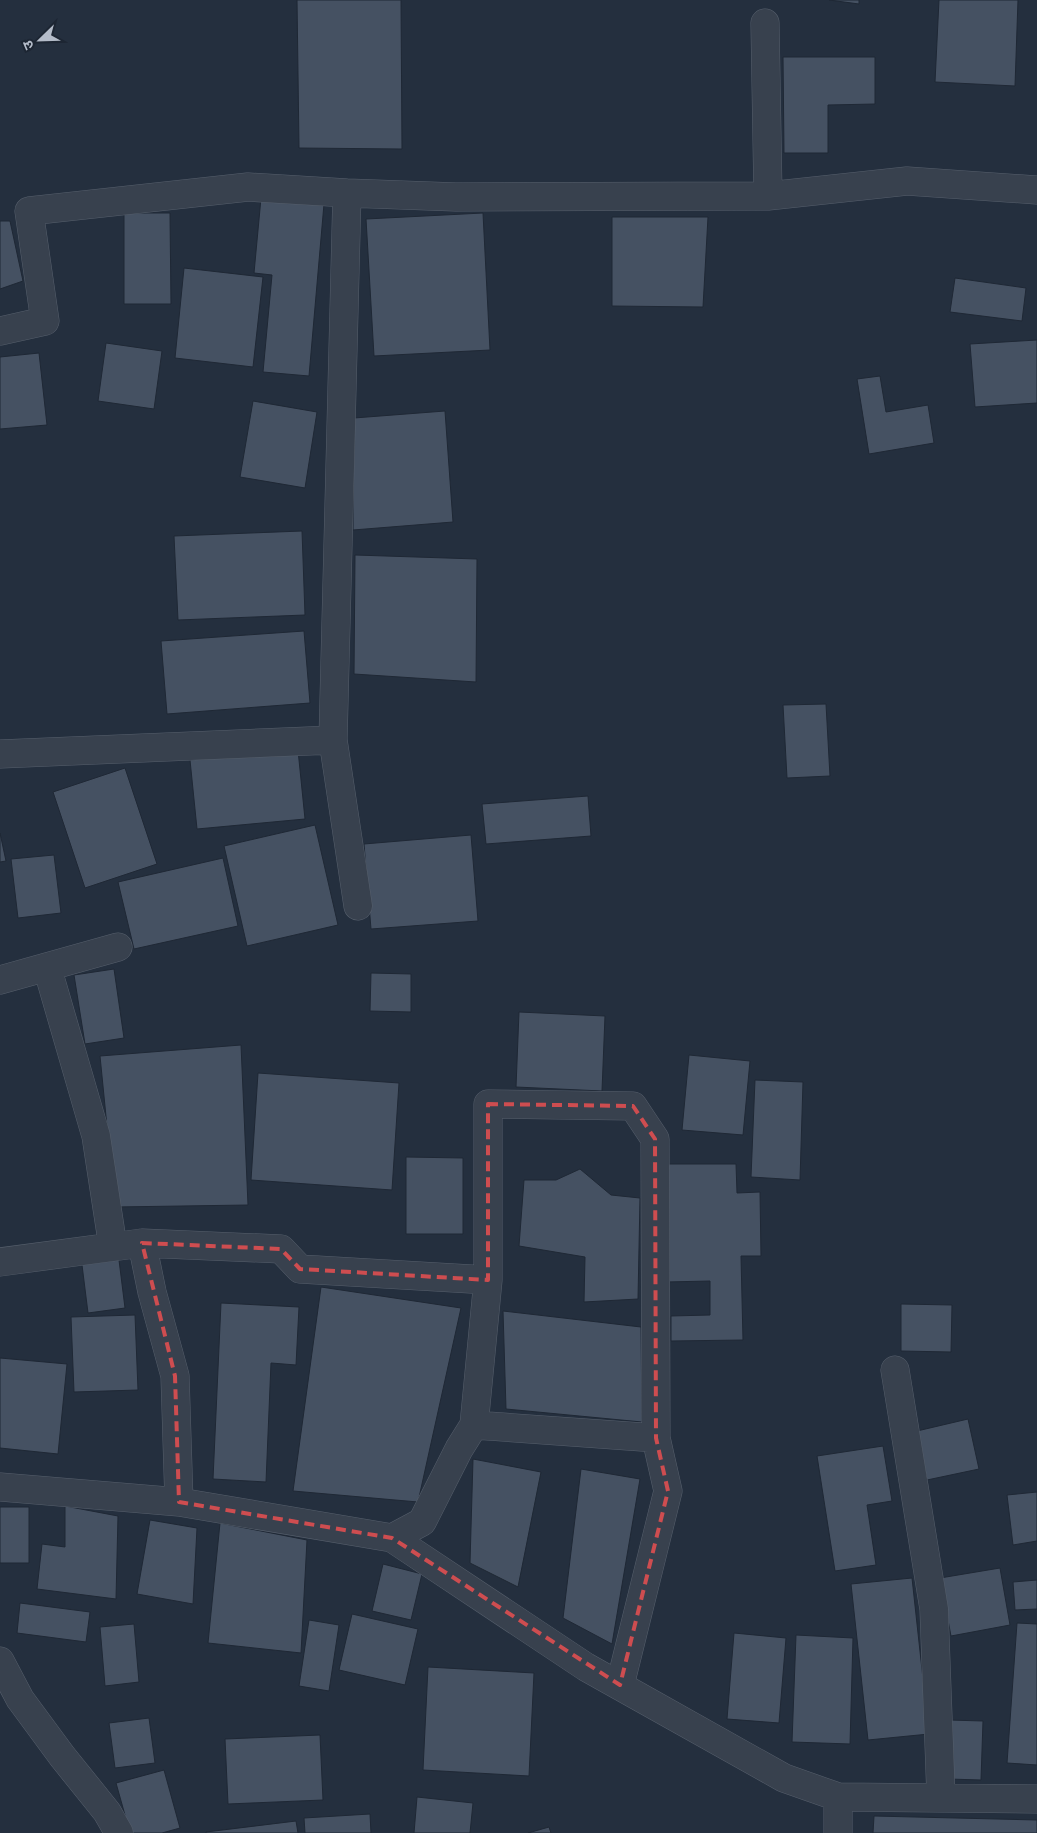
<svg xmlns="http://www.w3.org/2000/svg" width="1037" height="1833" viewBox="0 0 1037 1833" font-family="Roboto,'Noto Sans Devanagari',sans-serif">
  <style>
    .building { fill: #455162; stroke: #1f2835 }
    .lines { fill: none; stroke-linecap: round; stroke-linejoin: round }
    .minor-casing { stroke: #565f6c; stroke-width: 29 }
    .minor { stroke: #38414e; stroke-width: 28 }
    .marked { fill: none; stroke: #ce4d50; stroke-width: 4; stroke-dasharray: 10 6; stroke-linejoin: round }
  </style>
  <rect width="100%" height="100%" fill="#242f3e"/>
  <!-- building -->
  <path class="building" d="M297,0H401L402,149L299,148Z
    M829,0H859V4Z
    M939,0H1018L1015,86L935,82Z
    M783,57H875V104L828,105V153H784Z
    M261,198L324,204L309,376L263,372L272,275L254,273Z
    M124,213H170L171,304H124Z
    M483,213L490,350L374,356L366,219Z
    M612,217H708L703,307L612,306Z
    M0,221H10L23,281L0,289Z
    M184,268L263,277L253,367L175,358Z
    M955,278L1026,288L1022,321L950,312Z
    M1037,340V403L975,407L970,344Z
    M106,343L162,351L154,409L98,401Z
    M39,353L47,425L0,429V357Z
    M880,376L886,412L928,405L934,443L869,454L857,379Z
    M253,401L317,412L305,488L240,477Z
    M445,411L453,522L353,530L354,418Z
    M302,531L305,615L178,620L174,536Z
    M355,555L477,559L476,682L354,674Z
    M304,631L310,703L167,714L161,641Z
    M826,704L830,776L787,778L783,705Z
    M298,750L305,819L197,829L190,760Z
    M125,768L157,864L85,888L53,792Z
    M588,796L591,836L486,844L482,804Z
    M315,825L338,925L247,946L224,846Z
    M0,833L6,861L0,862Z
    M471,835L478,921L371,929L364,844Z
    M54,855L61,913L18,918L11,859Z
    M223,858L238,926L134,949L118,882Z
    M114,969L124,1038L85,1044L74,975Z
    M371,973L411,974V1012L370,1011Z
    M519,1012L605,1016L602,1091L516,1087Z
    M241,1045L248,1205L115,1207L100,1056Z
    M689,1055L750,1061L743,1135L682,1130Z
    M258,1073L399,1083L392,1190L251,1180Z
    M755,1080L803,1082L800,1180L751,1177Z
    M406,1157L463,1158V1234H406Z
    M664,1164H736L737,1193L760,1192L761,1256H741L743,1340L671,1341V1316L710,1315V1281L666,1282Z
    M580,1169L611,1195L640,1198L638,1299L584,1302L585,1257L519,1246L524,1180H556Z
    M118,1252L125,1308L88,1313L81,1257Z
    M321,1287L461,1308L418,1502L293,1491Z
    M221,1303L299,1307L296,1365L271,1363L266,1482L213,1479Z
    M901,1304L952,1305L951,1352L901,1351Z
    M503,1311L641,1327L642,1422L506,1409Z
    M135,1315L138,1390L74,1392L71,1317Z
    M0,1358L67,1364L58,1454L0,1448Z
    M968,1419L979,1469L927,1480L917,1431Z
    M883,1446L892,1501L867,1505L876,1565L835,1571L817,1456Z
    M473,1459L541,1472L518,1587L470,1563Z
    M581,1469L640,1479L612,1644L563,1618Z
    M1037,1492V1541L1013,1545L1007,1495Z
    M65,1506L118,1516L116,1599L37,1589L42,1544L65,1547Z
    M0,1507H29V1563H0Z
    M150,1520L197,1528L193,1604L137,1594Z
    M220,1523L307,1540L301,1653L208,1643Z
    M383,1564L422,1574L411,1620L372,1611Z
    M1000,1568L1010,1625L951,1636L940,1578Z
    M912,1578L929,1734L868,1740L851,1584Z
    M1037,1580V1609L1015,1610L1013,1582Z
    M20,1603L90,1612L86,1642L17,1633Z
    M352,1614L418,1629L405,1685L339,1670Z
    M309,1620L339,1625L329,1691L299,1686Z
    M1017,1623L1037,1624V1765L1007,1763Z
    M134,1624L139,1682L105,1686L100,1627Z
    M734,1633L786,1638L779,1723L727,1719Z
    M796,1635L853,1638L850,1744L792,1742Z
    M428,1667L534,1673L529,1776L423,1770Z
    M149,1718L155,1763L115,1768L109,1723Z
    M949,1720L983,1721L981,1780L948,1779Z
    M320,1735L323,1800L228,1804L225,1739Z
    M164,1770L180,1828L162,1833H130L116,1783Z
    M417,1797L473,1803L470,1833H414Z
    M370,1814L371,1833H305L304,1818Z
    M874,1816L1037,1820V1833H873Z
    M296,1821L298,1833H206V1832Z
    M549,1827L551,1833H528Z"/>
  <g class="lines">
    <defs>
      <path id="minor" d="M765,23L768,196
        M347,193L333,740L358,906
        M0,331L45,321L29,211L248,187L347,193L456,197L768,196L907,181L1037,190
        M0,754L333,740
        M47,967L96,1136L113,1247
        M0,980L118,947
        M142,1243L152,1292L175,1376L179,1502
        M0,1262L142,1243L281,1249L300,1269L488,1280V1104L633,1106L655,1139L656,1438L668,1491L620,1685
        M895,1370L934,1609L941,1798
        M474,1425L656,1438
        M0,1487L179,1502L392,1538L586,1667L784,1778L838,1797L1037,1799
        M392,1538L422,1522L459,1449L474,1425L488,1280
        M0,1661L20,1699L62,1756L107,1812L119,1833
        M838,1797V1833"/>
    </defs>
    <!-- minor casing -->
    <use href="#minor" class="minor-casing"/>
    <!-- minor -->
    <use href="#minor" class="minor"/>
  </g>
  <!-- marked area -->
  <path class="marked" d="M488,1104L633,1106L655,1139L656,1438L668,1491L620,1685L392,1538L179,1502L175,1376L142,1243L281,1249L300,1269L488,1280Z"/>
  <!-- north arrow -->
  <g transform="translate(40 40) rotate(247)" stroke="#1d2633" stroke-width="4" paint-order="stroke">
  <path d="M0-4L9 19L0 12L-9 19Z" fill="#b4bcc9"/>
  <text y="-8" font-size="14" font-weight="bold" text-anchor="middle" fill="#b4bcc9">उ</text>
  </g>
</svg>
